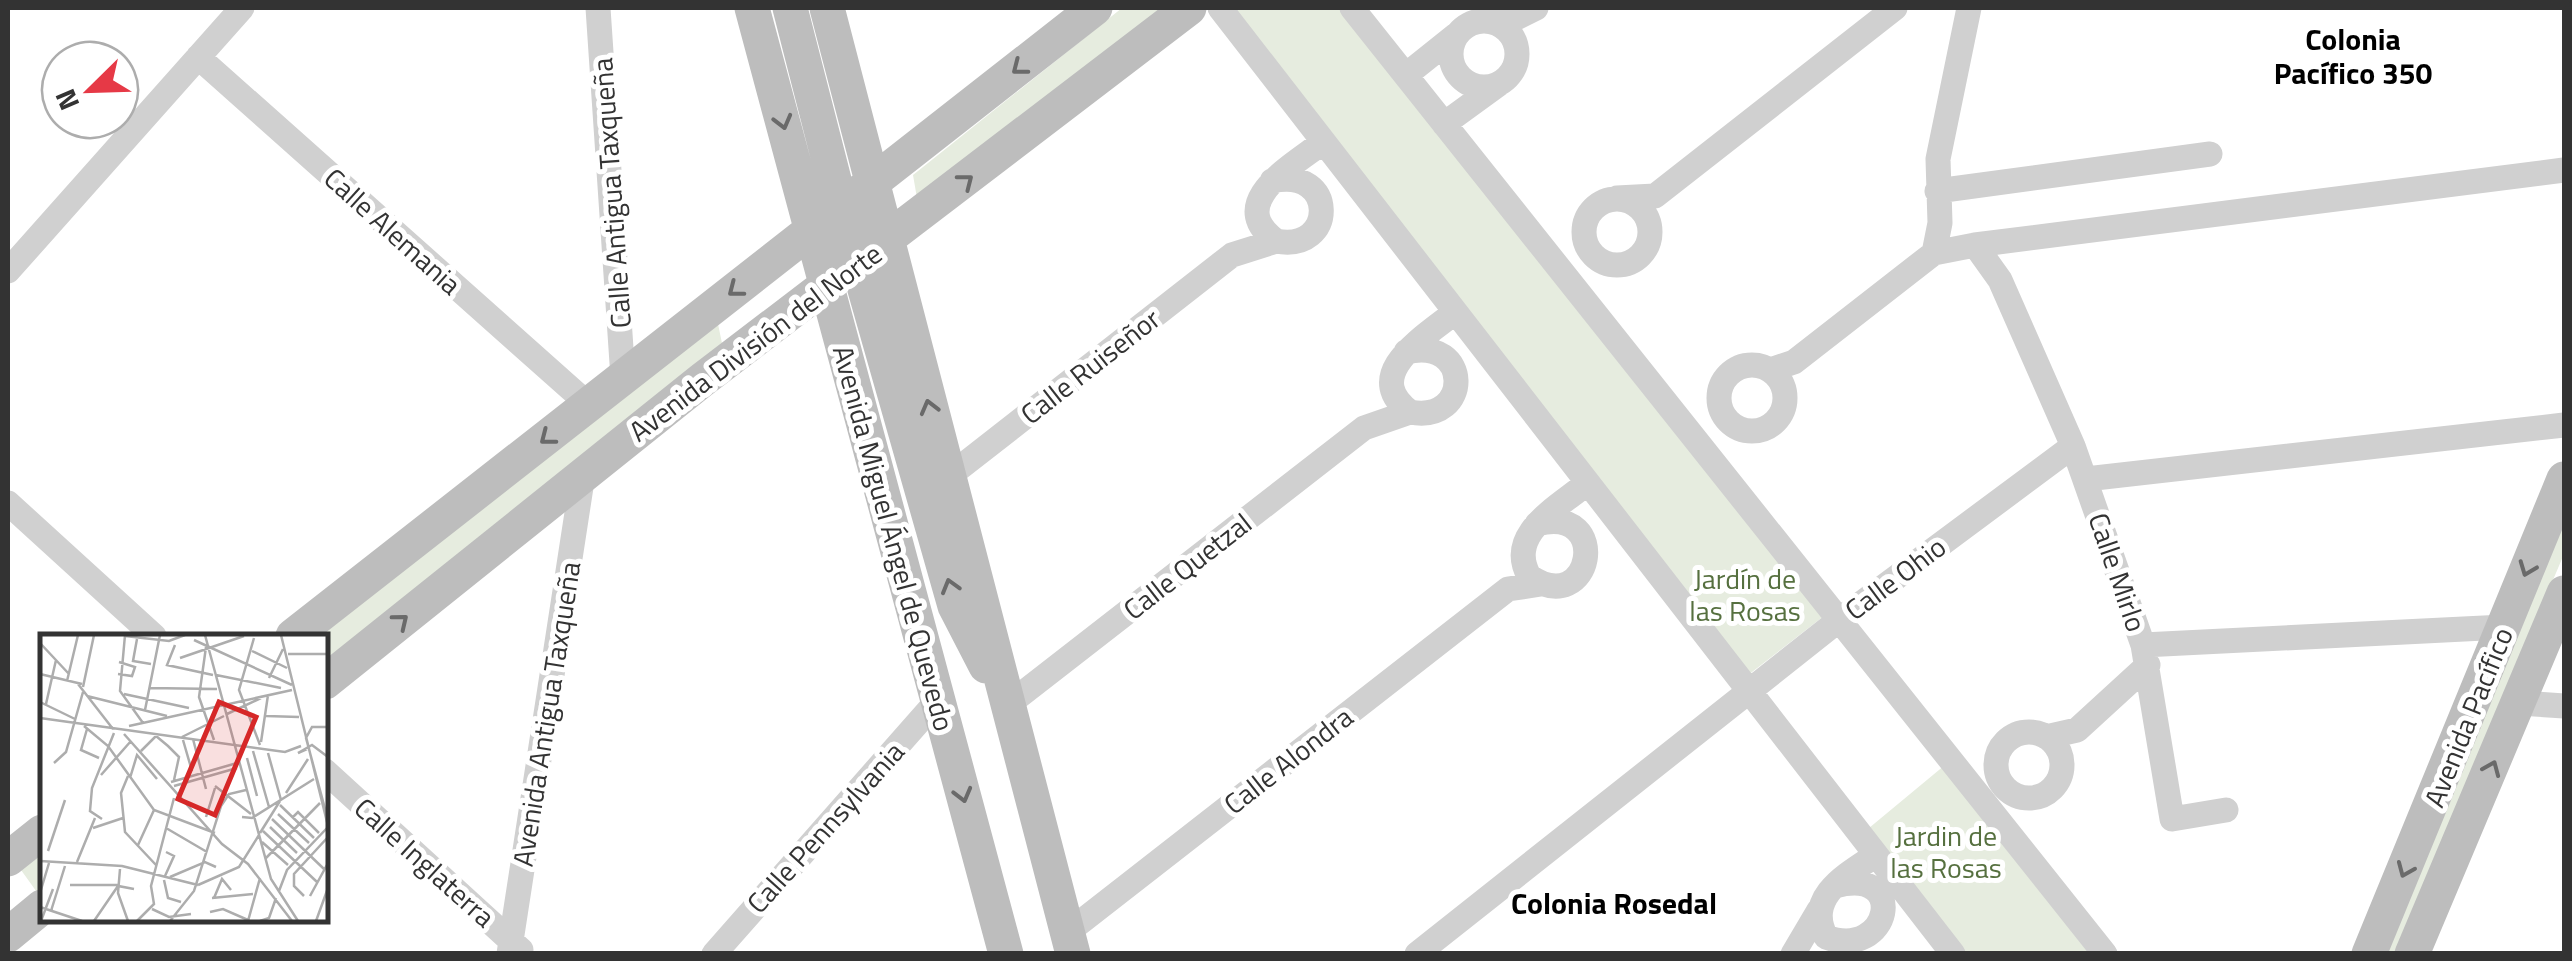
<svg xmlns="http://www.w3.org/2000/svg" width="2572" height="961" viewBox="0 0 2572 961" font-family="'Titillium Web',sans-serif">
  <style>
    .green { fill: #e6ecdf }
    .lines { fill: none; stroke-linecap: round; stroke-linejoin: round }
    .street { stroke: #d0d0d0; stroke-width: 25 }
    .secondary { stroke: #bdbdbd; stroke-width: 35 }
    .oneway { stroke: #6a6a6a }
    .labels { text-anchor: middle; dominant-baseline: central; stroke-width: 10; stroke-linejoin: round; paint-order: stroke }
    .street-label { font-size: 28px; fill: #333; stroke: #fff }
    .park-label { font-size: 28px; fill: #56703f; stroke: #fff }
    .neighbourhood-label { font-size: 30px; font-weight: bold; fill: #000; stroke: #fff }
    .inset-road { fill: none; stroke: #adadad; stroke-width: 2.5 }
    .view { fill: #d62828; fill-opacity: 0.15; stroke: #d62828; stroke-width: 5 }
    .inset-edge { fill: none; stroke: #333; stroke-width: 5 }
  </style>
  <rect width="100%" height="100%" fill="#fff"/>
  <!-- green -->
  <path class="green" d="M1122,8H1164L918,204L913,175Z
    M1234,8H1340L1829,612L1743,679Z
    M718,324L723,348L325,666V636H320Z
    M2564,521V554L2395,953L2385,954Z
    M1945,765L2096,953H1962L1863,833Z
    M42,854V893L39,895L21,870Z"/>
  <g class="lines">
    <!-- street -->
    <path class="street" d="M598,8L623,378
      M1220,8L1953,954
      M1352,8L2105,954
      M1485,21L1512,20L1536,8
      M1451 54a33 33 0 1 1 66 0a33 33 0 1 1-66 0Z
      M198,57L589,405
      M1406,75L1456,35
      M1444,124L1499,84
      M1272,181C1337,166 1337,253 1276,241C1224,203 1292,166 1323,142
      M1937,191L2210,154
      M1617,198L1655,196L1895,8
      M1584 232a33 33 0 1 1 66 0a33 33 0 1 1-66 0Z
      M1975,245L2564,170
      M1934,253L1940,223L1938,159L1969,8
      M8,271L242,8
      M1406,352C1472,336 1472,424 1410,412C1360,375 1424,337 1454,313
      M1719 398a33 33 0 1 1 66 0a33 33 0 1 1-66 0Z
      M1770,370L1794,362L1934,253L1975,245L2000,280L2073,446L2143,645L2172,819L2226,810
      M948,477L1232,255L1276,241
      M2086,479L2564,425
      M8,503L154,636
      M1537,524C1613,504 1592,620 1529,576C1506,534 1557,508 1586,484
      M2143,645L2504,627
      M2519,703L2564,706
      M1009,704L1364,428L1410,412
      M1996 765a33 33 0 1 1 66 0a33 33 0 1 1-66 0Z
      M2046,737L2077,730L2148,665
      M325,771L521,950
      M1835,886C1910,866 1890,961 1826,937C1805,897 1846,875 1876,855
      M1068,932L1508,589L1541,584
      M509,954L583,474
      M714,954L937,701
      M1417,954L1839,620L2073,446
      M1793,954L1819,910"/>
    <!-- secondary -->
    <path class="secondary" d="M752,8L1006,954
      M790,8L841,207L852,224
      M827,8L1073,954
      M811,229C833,225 848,238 856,258L955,606L986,666
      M293,636L1095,8
      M325,682L702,380L1189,8
      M8,859L42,832
      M8,935L42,907
      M2369,954L2564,479
      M2412,954L2564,593"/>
  </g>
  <!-- one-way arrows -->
  <defs><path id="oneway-chevron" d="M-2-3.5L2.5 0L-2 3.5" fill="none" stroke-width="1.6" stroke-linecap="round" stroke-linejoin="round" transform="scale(2.5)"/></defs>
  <g class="oneway">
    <use href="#oneway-chevron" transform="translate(1019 68) rotate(142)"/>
    <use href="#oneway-chevron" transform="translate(783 122) rotate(75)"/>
    <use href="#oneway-chevron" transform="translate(966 181) rotate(-38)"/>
    <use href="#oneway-chevron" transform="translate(735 290) rotate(142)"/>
    <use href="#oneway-chevron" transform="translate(929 407) rotate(-105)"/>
    <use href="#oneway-chevron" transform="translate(547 438) rotate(142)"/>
    <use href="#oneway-chevron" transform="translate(2527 569) rotate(111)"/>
    <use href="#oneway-chevron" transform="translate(950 586) rotate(-106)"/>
    <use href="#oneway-chevron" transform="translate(401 621) rotate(-39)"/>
    <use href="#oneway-chevron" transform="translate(2492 768) rotate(-67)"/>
    <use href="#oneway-chevron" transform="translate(963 795) rotate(75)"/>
    <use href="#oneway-chevron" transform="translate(2405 870) rotate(113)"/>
  </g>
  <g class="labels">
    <!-- street labels -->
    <g class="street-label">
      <text transform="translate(611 193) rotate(-94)">Calle Antigua Taxqueña</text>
      <text transform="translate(393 231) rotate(42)">Calle Alemania</text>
      <text transform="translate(755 342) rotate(-37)">Avenida División del Norte</text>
      <text transform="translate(1090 366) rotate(-38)">Calle Ruiseñor</text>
      <text transform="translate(894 538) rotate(75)">Avenida Miguel Ángel de Quevedo</text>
      <text transform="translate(1187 566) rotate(-38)">Calle Quetzal</text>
      <text transform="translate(2118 572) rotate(71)">Calle Mirlo</text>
      <text transform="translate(1895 578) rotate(-37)">Calle Ohio</text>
      <text transform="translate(546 714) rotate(-81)">Avenida Antigua Taxqueña</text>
      <text transform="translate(2468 717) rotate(-68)">Avenida Pacífico</text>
      <text transform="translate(1288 760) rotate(-38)">Calle Alondra</text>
      <text transform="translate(825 827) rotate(-48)">Calle Pennsylvania</text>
      <text transform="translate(425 862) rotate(42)">Calle Inglaterra</text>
    </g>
    <!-- park labels -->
    <g class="park-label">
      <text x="1745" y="578">Jardín de<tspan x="1745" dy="32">las Rosas</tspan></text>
      <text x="1946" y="835">Jardin de<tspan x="1946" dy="32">las Rosas</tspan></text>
    </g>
    <!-- neighbourhood labels -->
    <g class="neighbourhood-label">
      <text x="2353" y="39">Colonia<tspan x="2353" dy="34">Pacífico 350</tspan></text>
      <text x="1614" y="903">Colonia Rosedal</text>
    </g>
  </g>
  <!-- overview -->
  <g transform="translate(40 634)">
    <rect width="288" height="288" fill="#fff"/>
    <path class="inset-road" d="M85,1L80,57L103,89M165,1L231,245L258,287M241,1L288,192M85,2L129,7L145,1M214,4L199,56L220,111M97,5L93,27L111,30M154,6L252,51M0,9L29,40M135,11L127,31L173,41M166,13L159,63L174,106M212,17L247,34M248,20H288M140,24L204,2M0,40L42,50M78,40L92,42L95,33L79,28M176,41L241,54M229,44L243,15M27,47L38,1M38,50L73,95M43,53L54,1M109,54L177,55M84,60L149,74M47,62L127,82M0,68L35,85M6,70L16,26M105,76L120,1M187,80L221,64M226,82L259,83M0,84L245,118L261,112M44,92L68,112L114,176L175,199M89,92L252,56M288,93H272L266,104L288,186M47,95L41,116L59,124M84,100L182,210L208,230L252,287M142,103L184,82M153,105L166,155M143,106L152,137M221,108L228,61M267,115L258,119L272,111L288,123M101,117L116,102L128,112L139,123L134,146M213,117L229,173M228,119L241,166M207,124L217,162M14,129L26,118L43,58M61,141L91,107M88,142L81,159L85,198L116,231M90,144L97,121L117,145M131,148L197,129M134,152L197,134M175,152L211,180M246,159L268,125M240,171L274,204M238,180L269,209M166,183L175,154M202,183L212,184L274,145M252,184L258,178L279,199M62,185L50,177L52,154L74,99M232,185L284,235M230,193L257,219M53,194L83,184M126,194L167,218M223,197L277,248M220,199L240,167M222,208L248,231M98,211L114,176M8,217L25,166M226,224L280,169M0,227L82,232L158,251M37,228L55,184M80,235L78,259L88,287M125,242L134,222L126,218M130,243L165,228L176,233M124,246L128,264L141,268M30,251H78M158,251L199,233L219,201M239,257L247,236L288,193M0,259L9,229M264,262L254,252V240L288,203M270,262L288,229M172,264L213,260M174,264L182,245L191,256M0,273L42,287M112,275L129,283L151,280M11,277L25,232M170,278L183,275L208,286M1,287L13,255M54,287L78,252L94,255M97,287L114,270L111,252L134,164M130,287L154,257L181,172L189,160L206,156M208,287L220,244M220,287L229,284L236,264M276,287L288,254"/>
    <path class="view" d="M179,68L216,83L175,181L138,165Z"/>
    <rect width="288" height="288" class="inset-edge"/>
  </g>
  <!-- border -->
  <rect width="2572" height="961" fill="none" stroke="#333333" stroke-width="20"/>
  <!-- north arrow -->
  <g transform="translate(90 90) rotate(247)"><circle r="48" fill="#ffffff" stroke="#adadad" stroke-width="2.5"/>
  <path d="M0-8L18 38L0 25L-18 38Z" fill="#e63946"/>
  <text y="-15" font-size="28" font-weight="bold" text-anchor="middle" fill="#333333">N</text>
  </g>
</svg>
